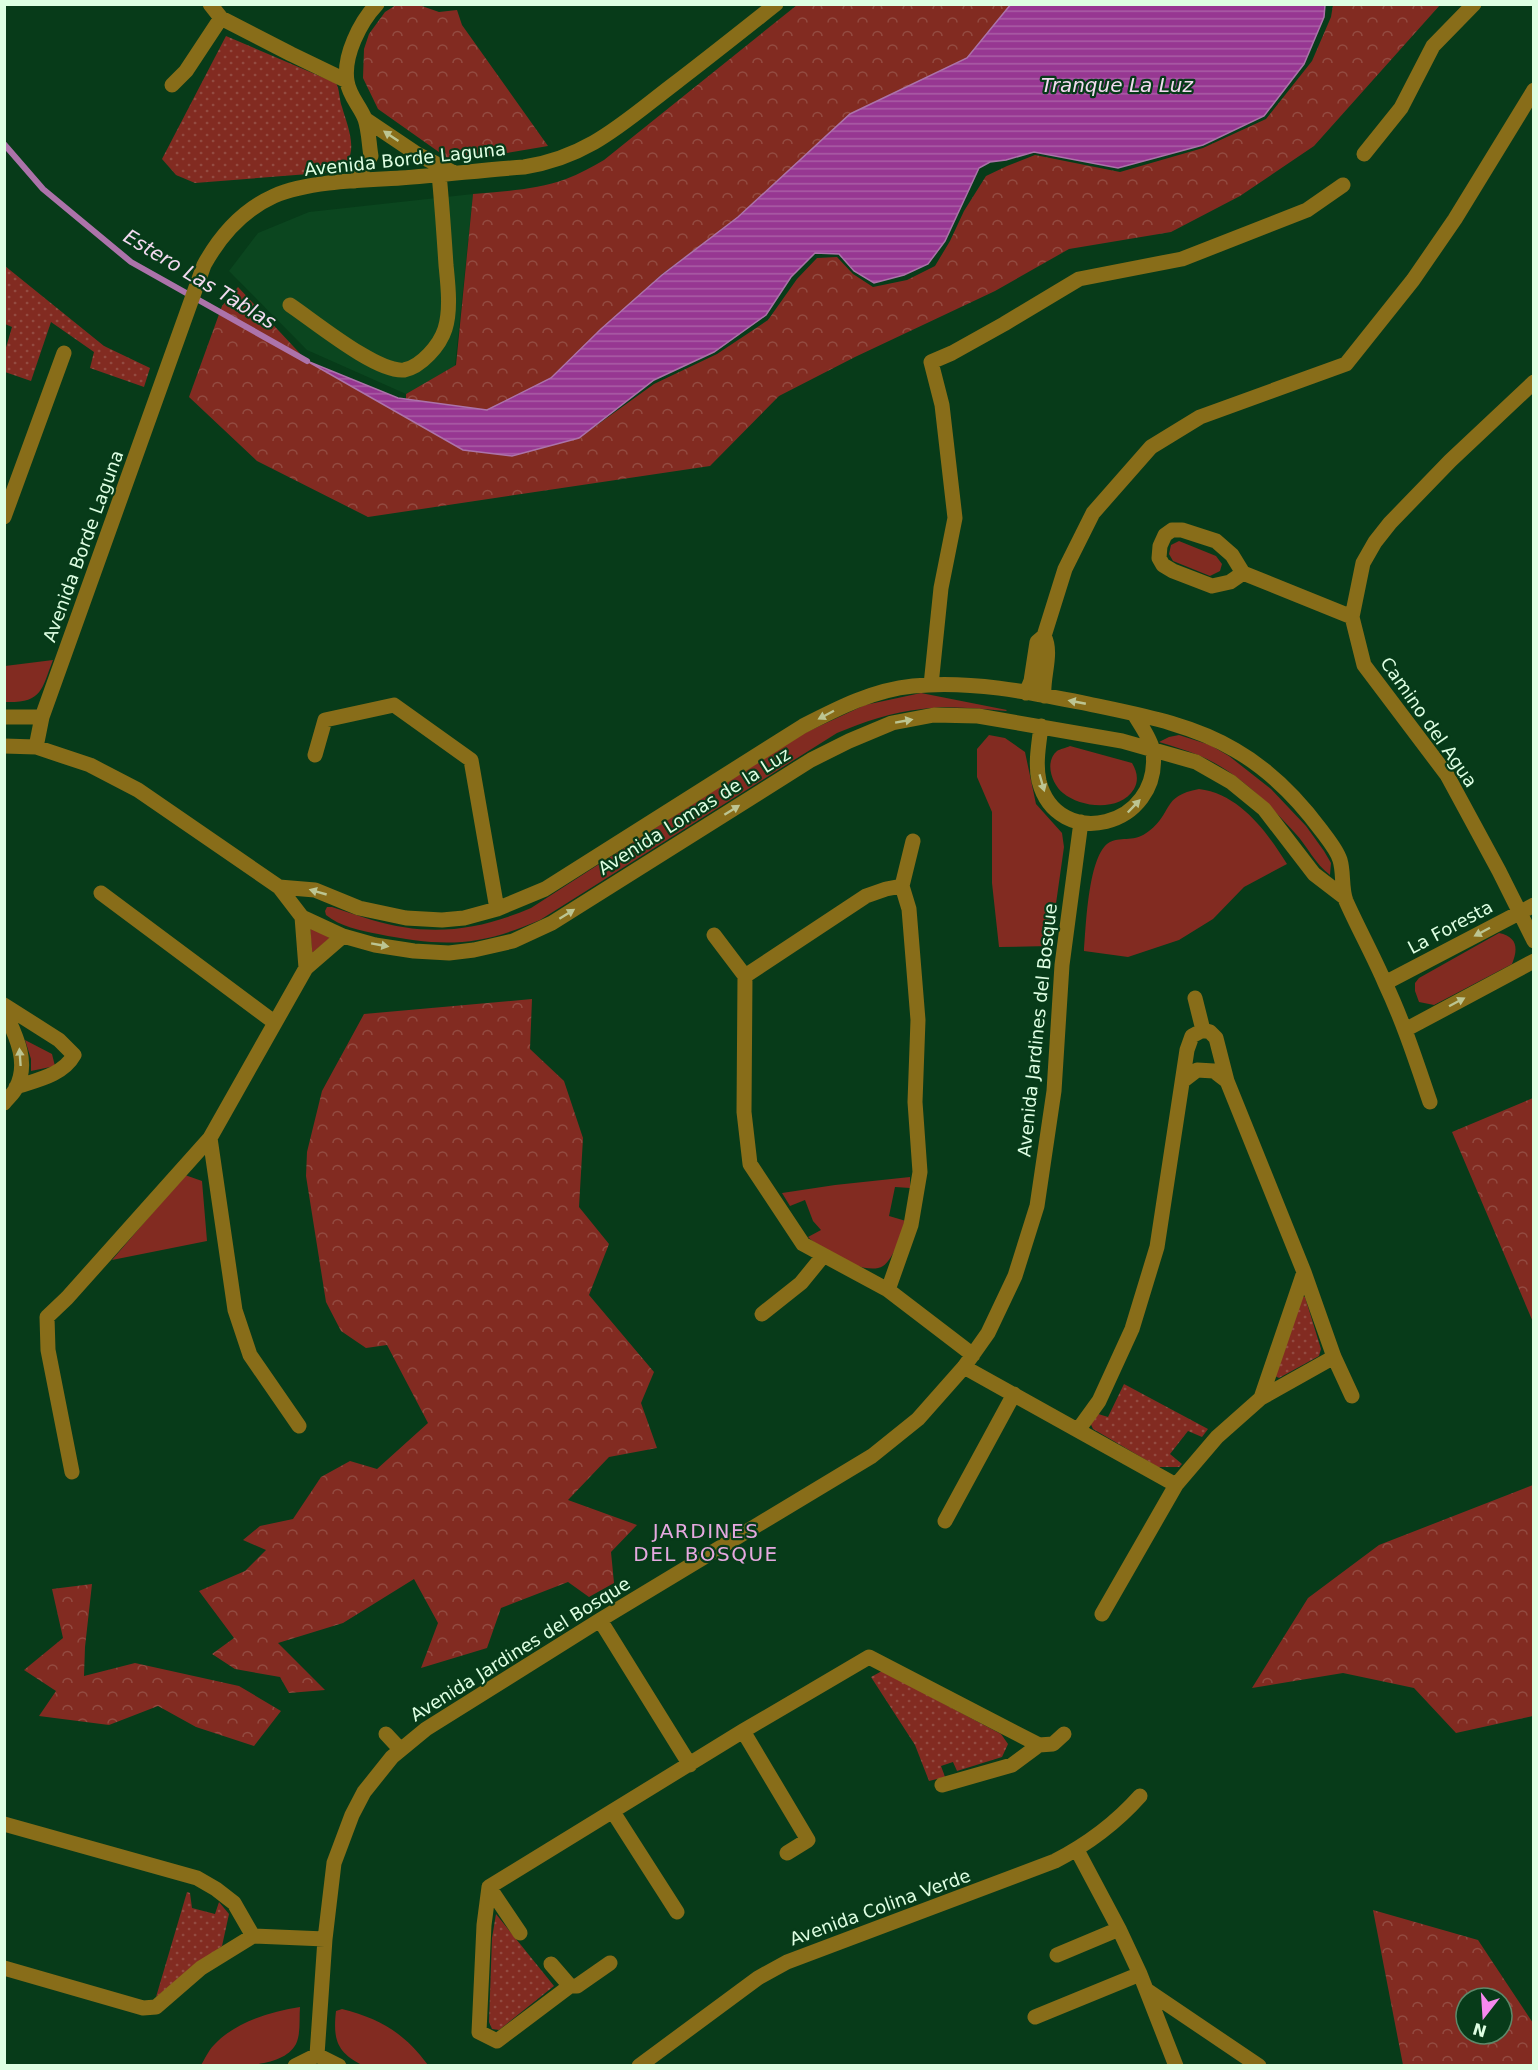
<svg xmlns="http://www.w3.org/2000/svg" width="1538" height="2070" viewBox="0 0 1538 2070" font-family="'DejaVu Sans',sans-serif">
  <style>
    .built { fill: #0b461f }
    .grass { fill: #822b21 }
    .forest { fill: url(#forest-crowns); fill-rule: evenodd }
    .park { fill: url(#park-dots) }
    .water { fill: url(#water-rules); stroke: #ac73aa; stroke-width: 1.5 }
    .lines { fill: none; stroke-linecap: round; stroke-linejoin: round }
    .stream { stroke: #ac73aa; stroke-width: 6 }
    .minor { stroke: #886d19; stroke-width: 15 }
    .oneway { fill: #bcc592 }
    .labels { text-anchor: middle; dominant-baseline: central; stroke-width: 4.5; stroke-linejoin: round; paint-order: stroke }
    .street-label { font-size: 18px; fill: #deffe3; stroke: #073b19 }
    .water-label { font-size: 20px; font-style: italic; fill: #f3daf0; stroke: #073b19 }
    .neighbourhood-label { font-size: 20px; letter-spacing: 1.5px; fill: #e6a9e0; stroke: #073b19 }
  </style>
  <defs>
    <pattern id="forest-crowns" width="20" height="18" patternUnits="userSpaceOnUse" patternTransform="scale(1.5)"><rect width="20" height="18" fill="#822b21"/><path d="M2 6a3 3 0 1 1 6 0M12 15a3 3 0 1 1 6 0" fill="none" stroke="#934b41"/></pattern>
    <pattern id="park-dots" width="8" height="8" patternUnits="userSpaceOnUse" patternTransform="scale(1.5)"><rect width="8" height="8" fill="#822b21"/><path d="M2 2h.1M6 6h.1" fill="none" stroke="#934b41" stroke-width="1.8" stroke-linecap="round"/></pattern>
    <pattern id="water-rules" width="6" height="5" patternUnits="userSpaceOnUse" patternTransform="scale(1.5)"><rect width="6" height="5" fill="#973792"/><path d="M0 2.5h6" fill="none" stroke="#aa5fa6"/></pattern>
  </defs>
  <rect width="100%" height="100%" fill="#073b19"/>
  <!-- built -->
  <path class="built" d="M473,194L455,366L406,394L307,350L229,271L258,233L309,212Z"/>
  <!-- grass -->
  <path class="grass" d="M1179,541L1216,556L1222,564L1220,571L1210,576L1173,561L1169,554L1171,545Z
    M53,660C41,691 42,703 5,702V666Z
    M921,693L1007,710L1006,711C979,709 949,705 922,709C892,712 864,722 837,733L540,920C478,947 443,947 378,934C361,931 339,926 326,915L325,911L327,907H332C345,911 358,916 372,920C429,937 477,931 531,908L798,736L865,705Z
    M989,735L1005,738L1025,752L1036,804L1062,833L1064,847L1050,946L999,947L992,883V812L977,777V749Z
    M1179,735L1210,745L1229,756L1271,789L1306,826L1324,851L1331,863L1330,875C1315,864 1308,847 1295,833C1267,802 1237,771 1198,755C1186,750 1172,746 1159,742L1169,737Z
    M1070,746L1132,763C1137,771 1139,780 1134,789C1120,812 1081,808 1063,793C1052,784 1044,762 1057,751C1060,749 1066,748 1070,746Z
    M1199,789C1240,794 1267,832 1287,864L1244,887L1213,919L1179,940L1128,957L1084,951C1086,928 1088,853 1110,842C1123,836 1134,843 1149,831C1173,813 1161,796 1199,789Z
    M310,927L330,938L312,953Z
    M1499,933C1518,937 1518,949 1512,964L1434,1005L1419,1002L1415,991V983L1419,978Z
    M25,1040L52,1054L55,1066L31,1071V1059Z
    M185,1175L202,1181L207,1241L112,1260Z
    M910,1177V1188L895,1187L889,1216L906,1221C903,1232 893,1260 883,1266C865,1277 822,1250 808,1237L821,1230L813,1221L805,1200L790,1206L782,1193L835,1185Z
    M300,2007C299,2019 301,2033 296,2044C282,2070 229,2066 201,2065C205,2059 208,2051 214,2045C235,2022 269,2012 300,2007Z
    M342,2009C381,2019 404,2033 428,2065H362C336,2052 333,2038 336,2011Z"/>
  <!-- forest -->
  <path class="forest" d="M396,5H419L439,12L457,10L462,25L548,146L453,162L378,109L363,78L364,49L369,34L385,12Z
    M797,5H1010L967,58L850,114L738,217L661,275L551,378L487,410L406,399V394L456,365L473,194C505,191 536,190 566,179C579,174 592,167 604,160Z
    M1333,5H1440L1314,146L1240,196L1171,232L1069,249L995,291L855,357L779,396L710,466L368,517L257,461L189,397L222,306L238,287L307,361L512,456L579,438L654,384L717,354L768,320L797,279L817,258L837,257L853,274L873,287L907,280L935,266L950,241L964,211L986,176L1007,166L1035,155L1120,172L1203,148L1266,119L1312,61L1331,17Z
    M532,999L530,1049L564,1081L583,1138L579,1207L609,1244L589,1295L654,1372L641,1403L657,1448L609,1457L568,1500L637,1525L611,1552L614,1583L589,1597L568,1582L501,1608L487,1648L421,1668L438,1623L414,1579L343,1623L278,1643L325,1690L289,1693L280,1677L235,1669L212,1654L234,1638L199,1591L245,1571L266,1550L243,1540L260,1526L293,1519L321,1477L350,1461L377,1469L428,1423L387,1345L366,1348L341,1331L326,1302L306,1176L307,1152L322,1091L364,1014Z
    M1533,1098V1322L1452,1132Z
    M1533,1485V1716L1456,1733L1414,1688L1343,1673L1252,1688L1308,1598L1379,1545Z
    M92,1584L85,1647L84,1676L135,1663L239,1686L281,1711L254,1746L196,1727L158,1706L109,1725L39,1716L56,1691L24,1670L63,1638L52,1589Z
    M1373,1910L1478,1940L1533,2023V2065H1403ZM1466,1998H1502V2034H1466Z"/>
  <!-- park -->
  <path class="park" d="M226,36L336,83C340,90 339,99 342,107C348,128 363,160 334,172L195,183L176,175L162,159Z
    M5,266L104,346L150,368L144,387L90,368L94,352L51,322L31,381L5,372V351L12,327L5,324Z
    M1302,1296L1305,1297L1321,1349L1319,1356L1279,1378L1275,1376Z
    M1124,1384L1208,1429L1202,1437L1188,1431L1170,1454L1182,1464L1179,1467H1158L1093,1429L1089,1420L1095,1413L1108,1417Z
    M882,1671L1001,1734L1008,1744L1002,1757L957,1771L953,1762L941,1766L945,1777L929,1781L915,1745L871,1677Z
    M187,1892L190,1893L192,1908L215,1914L219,1902L229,1914L222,1946L156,1997Z
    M496,1914L554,1986L499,2030L492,2029L489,2022L492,1938Z"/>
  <!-- water -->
  <path class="water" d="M1011,4L1325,5L1324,17L1304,64L1264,116L1203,145L1118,168L1034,152L1006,160L990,162L979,168L945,241L928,264L904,275L874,283L854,271L839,254L815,253L791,277L766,315L714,352L654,380L579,438L512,456L463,450L307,361L398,398L487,410L551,378L601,329L662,275L738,217L850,114L967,58Z"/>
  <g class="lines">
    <!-- stream -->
    <path class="stream" d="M4,144L43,189L131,262L307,361"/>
    <!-- minor -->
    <path class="minor" d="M210,4L221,18L291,54L347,81
      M172,85L186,71L221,18
      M365,119L417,154L454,173
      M1364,154L1401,108L1433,46L1474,4
      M355,181L371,156C369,145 369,131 365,119C360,106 349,96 347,81C343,56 360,22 377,4
      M290,305C314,321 377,373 404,370C421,367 440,345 445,329C451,310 448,285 446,265C444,235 442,204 439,174
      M1534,382L1450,461L1390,523L1375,542L1363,563L1352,617L1364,665L1447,775L1499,871L1534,941
      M4,517L64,353
      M1243,573L1230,582L1212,586L1173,571L1163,565L1159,558L1160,546L1165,535L1172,530H1182L1216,541L1232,555L1243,573L1352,617
      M931,685L941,588L955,518L942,405L931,362L952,353L1004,324L1079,279L1182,259L1307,210L1343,185
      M1026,693L1031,681L1037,642L1044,636L1065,569L1093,513L1151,447L1200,417L1346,364L1413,280L1455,219L1534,90
      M1044,696C1042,677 1053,653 1044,636
      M4,717H42
      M1041,726C1039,744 1035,763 1039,781C1057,852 1162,828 1153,751C1151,739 1140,724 1134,714
      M4,746L36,747L90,765L138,790L279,887L302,917L343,936L375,945L414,951L449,953L474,950L513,941L552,923L811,760L849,741L892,723L934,715L978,716L1122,741L1196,762L1231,782L1264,809L1314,874L1344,897
      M36,747L42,717L204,265C220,236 243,210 274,196C308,181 364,180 400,178C442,175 483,170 524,167C589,157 624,122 674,84C708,58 742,31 776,4
      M315,755L325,720L394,705L471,760L497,909
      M902,886L886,889L866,896L745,976L744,1112L750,1164L803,1244L888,1290L973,1355
      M279,887L315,890L359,908L406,918L442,920L464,918L497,909L545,889L803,726C838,708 873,690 913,686C969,680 1029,692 1084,703C1135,714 1190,723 1235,750C1268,769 1298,799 1321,830C1327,838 1337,850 1340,860C1344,873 1341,888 1346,901C1358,928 1373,955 1385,983C1403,1021 1416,1061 1430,1102
      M101,893L274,1022
      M302,917L306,968
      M714,935L745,976
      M1385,983L1534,905
      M1195,998L1203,1030
      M4,1005L59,1040L74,1055C63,1075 37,1080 16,1087
      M4,1010C15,1034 30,1062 16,1088C14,1093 8,1098 4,1103
      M1405,1030L1534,961
      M1184,1080L1197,1070L1214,1071L1227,1081
      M210,1138L235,1310L250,1355L299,1426
      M888,1290L911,1225L920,1172L915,1102L918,1020L909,909L902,886L913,841
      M762,1314L801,1283L823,1256
      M964,1367L1176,1485
      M1261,1398L1304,1272
      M1078,1430L1099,1401L1132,1329L1157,1247L1187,1050L1192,1036L1203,1030L1210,1032L1216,1038L1227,1081L1304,1272L1334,1357L1352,1396
      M72,1472L48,1350L47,1317L67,1298L210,1138L306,968L343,936
      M945,1521L1014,1394
      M1102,1614L1176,1485L1217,1437L1261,1398L1334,1357
      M600,1620L690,1765
      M743,1731L808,1840L787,1853
      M386,1734L400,1749
      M1039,1745L1053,1744L1064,1734
      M613,1812L677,1912
      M4,1824L197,1878L216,1889L234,1903L253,1936
      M1077,1850L1119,1929L1140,1974L1176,2066
      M489,1887L520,1933
      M1057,1955L1119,1929
      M610,1963L577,1986H570L497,2041L479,2032L484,1925L489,1887L743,1731L869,1657L1039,1745L1012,1765L942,1785
      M551,1964L570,1986
      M4,1968L143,2008L156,2007L201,1968L253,1936L325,1939
      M1148,1991L1259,2066
      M1035,2017L1140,1974
      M317,2055L325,1939L334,1863L352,1815L364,1792L392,1757L426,1729L600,1620L872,1456L918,1419L964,1367L988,1333L1015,1276L1037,1206L1054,1091L1062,965L1081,822
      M295,2066L317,2055L339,2066
      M639,2066L758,1978L787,1962L1055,1861C1088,1844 1115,1824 1140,1796"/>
  </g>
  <!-- one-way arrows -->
  <defs><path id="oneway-solid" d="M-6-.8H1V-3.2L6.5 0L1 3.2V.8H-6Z" transform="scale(1.5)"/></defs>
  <g class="oneway">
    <use href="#oneway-solid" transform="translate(391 136) rotate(-146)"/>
    <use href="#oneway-solid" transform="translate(1077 702) rotate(-169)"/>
    <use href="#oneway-solid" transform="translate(826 715) rotate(152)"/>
    <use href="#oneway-solid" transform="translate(904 721) rotate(-10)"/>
    <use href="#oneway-solid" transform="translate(1042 783) rotate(74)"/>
    <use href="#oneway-solid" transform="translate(1134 806) rotate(-46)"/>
    <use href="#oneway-solid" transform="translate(732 810) rotate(-32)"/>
    <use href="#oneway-solid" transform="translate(318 892) rotate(-164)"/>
    <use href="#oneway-solid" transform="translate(567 914) rotate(-32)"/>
    <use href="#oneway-solid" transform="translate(1482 932) rotate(152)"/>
    <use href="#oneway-solid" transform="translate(380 945) rotate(10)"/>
    <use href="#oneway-solid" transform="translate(1457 1002) rotate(-28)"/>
    <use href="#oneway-solid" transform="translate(20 1057) rotate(-94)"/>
  </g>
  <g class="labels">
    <!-- street labels -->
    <g class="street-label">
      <text transform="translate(405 159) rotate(-6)">Avenida Borde Laguna</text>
      <text transform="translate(83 546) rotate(-70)">Avenida Borde Laguna</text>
      <text transform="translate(1429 722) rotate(55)">Camino del Agua</text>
      <text transform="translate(694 811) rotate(-32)">Avenida Lomas de la Luz</text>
      <text transform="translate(1450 927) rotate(-28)">La Foresta</text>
      <text transform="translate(1037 1030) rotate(-84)">Avenida Jardines del Bosque</text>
      <text transform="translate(520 1649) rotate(-32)">Avenida Jardines del Bosque</text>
      <text transform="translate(880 1907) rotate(-20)">Avenida Colina Verde</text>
    </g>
    <!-- water labels -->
    <g class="water-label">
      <text x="1117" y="85">Tranque La Luz</text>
      <text transform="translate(200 279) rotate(31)">Estero Las Tablas</text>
    </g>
    <!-- neighbourhood labels -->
    <g class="neighbourhood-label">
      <text x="706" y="1531">JARDINES<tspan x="706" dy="23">DEL BOSQUE</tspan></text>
    </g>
  </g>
  <!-- border -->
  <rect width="1538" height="2070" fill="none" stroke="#deffe3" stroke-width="12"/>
  <!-- north arrow -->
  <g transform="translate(1484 2016) rotate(197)"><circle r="28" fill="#073b19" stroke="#5d896a" stroke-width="1.5"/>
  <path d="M0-4.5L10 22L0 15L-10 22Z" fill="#f689ee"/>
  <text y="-9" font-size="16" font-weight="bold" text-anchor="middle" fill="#deffe3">N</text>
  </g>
</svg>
